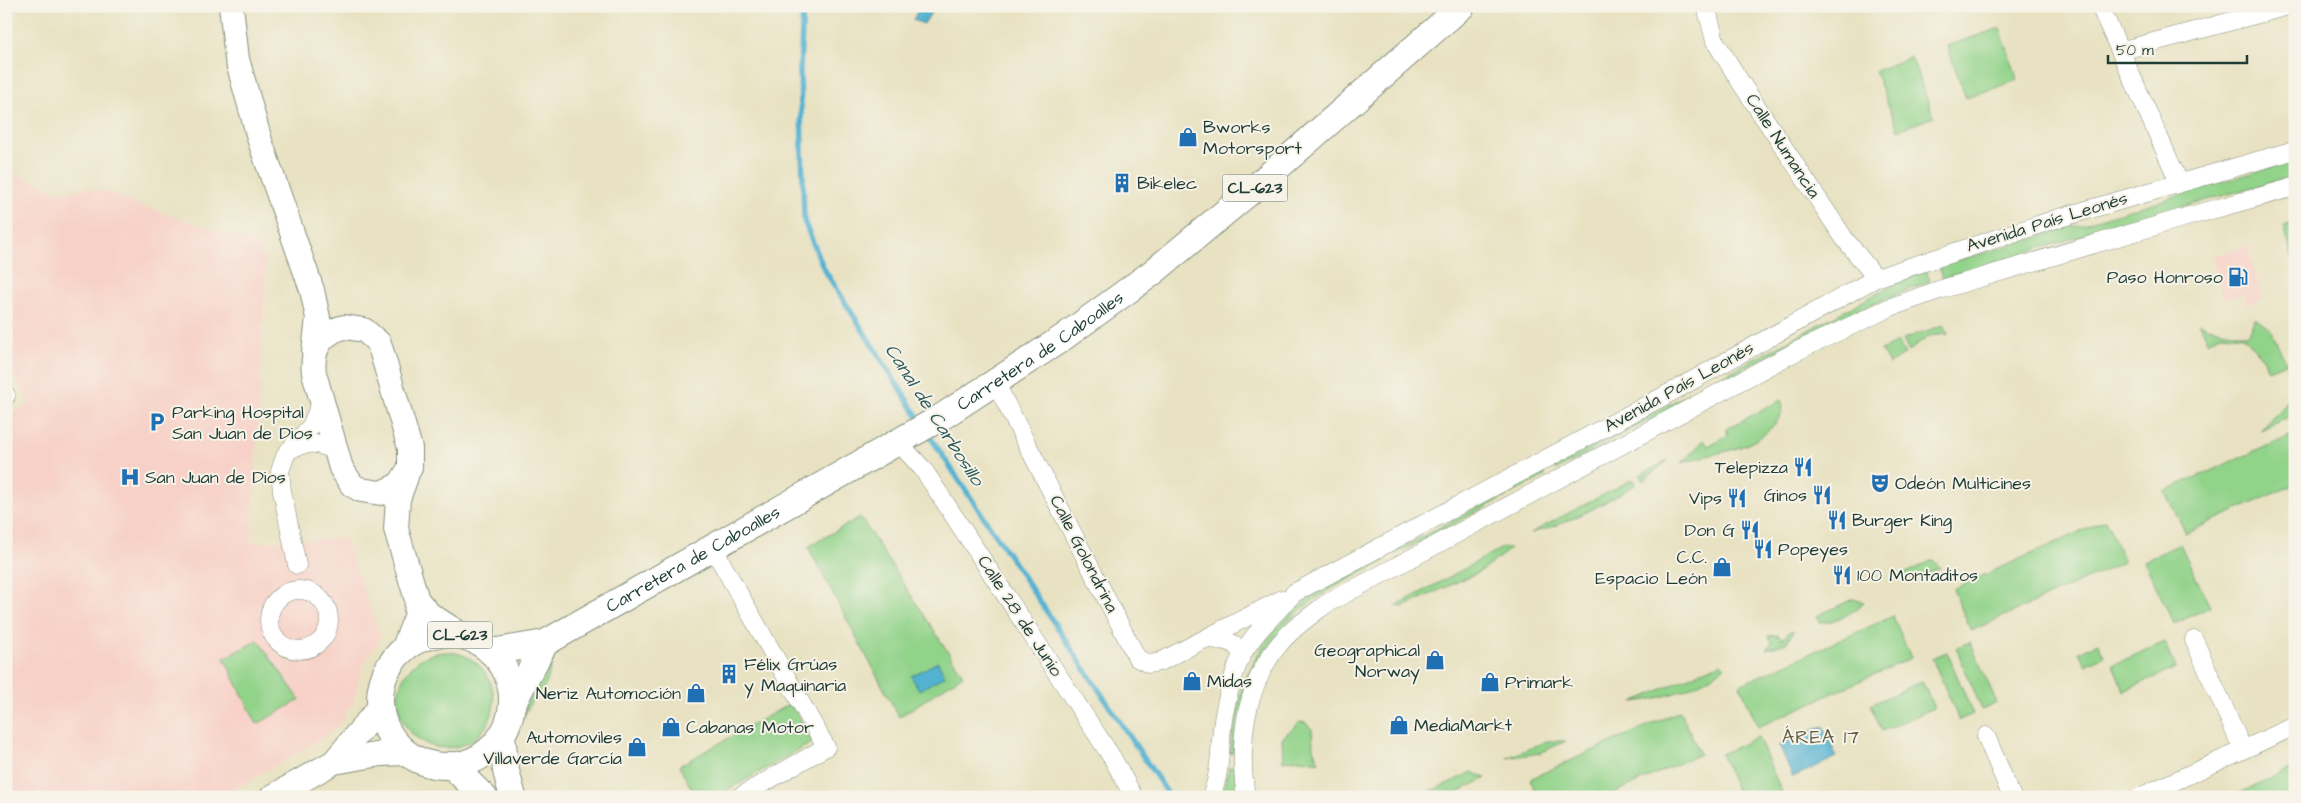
<svg xmlns="http://www.w3.org/2000/svg" width="2301" height="803" viewBox="0 0 2301 803" font-family="'Architects Daughter',sans-serif">
  <style>
    .built { fill: #f7d1c7 }
    .green { fill: #92d38a; stroke: #58885f }
    .water { fill: #53b2d1; stroke: #397882 }
    .lines { fill: none; stroke-linecap: round; stroke-linejoin: round }
    .stream { stroke: #53b2d1; stroke-width: 5.5 }
    .street-casing { stroke: #84907b; stroke-width: 19 }
    .secondary-casing { stroke: #84907b; stroke-width: 26 }
    .primary-casing { stroke: #84907b; stroke-width: 28 }
    .street { stroke: #fff; stroke-width: 18 }
    .secondary { stroke: #fff; stroke-width: 24 }
    .primary { stroke: #fff; stroke-width: 26 }
    .labels { text-anchor: middle; dominant-baseline: central; stroke-width: 4; stroke-linejoin: round; paint-order: stroke }
    .shield { fill: #f7f3e8; stroke: #60746a; stroke-width: 1 }
    .shield-label { font-size: 16px; font-weight: bold; fill: #1f3d34 }
    .poi-label { font-size: 18px; fill: #1f3d34; stroke: #f7f3e8; text-anchor: start }
    .street-label { font-size: 18px; fill: #1f3d34; stroke: #f7f3e8 }
    .water-label { font-size: 19px; font-style: italic; fill: #2c5a5b; stroke: #f7f3e8 }
    .neighbourhood-label { font-size: 19px; letter-spacing: 1px; fill: #636145; stroke: #f7f3e8 }
  </style>
  <rect width="100%" height="100%" fill="#f7f3e8"/>
  <filter id="ink" filterUnits="userSpaceOnUse"><feTurbulence type="fractalNoise" baseFrequency=".02" numOctaves="2"/><feDisplacementMap in="SourceGraphic" scale="10" xChannelSelector="R" yChannelSelector="G"/><feConvolveMatrix kernelMatrix="1 2 1 2 8 2 1 2 1" color-interpolation-filters="sRGB"/></filter>
  <filter id="wash" filterUnits="userSpaceOnUse"><feTurbulence type="fractalNoise" baseFrequency=".0096" numOctaves="4" result="noise"/><feDisplacementMap in="SourceGraphic" scale="20" xChannelSelector="R" yChannelSelector="G"/><feGaussianBlur stdDeviation="1.12" result="paint"/><feColorMatrix in="noise" values="0 0 0 0 0 0 0 0 0 0 0 0 0 0 0 0 0 1.4 0 .05"/><feComposite in="paint" operator="in"/></filter>
  <g filter="url(#wash)">
    <rect width="100%" height="100%" fill="#e8e2c2"/>
    <!-- built -->
    <path class="built" d="M6,169L58,192L86,188L110,193L141,206L255,243L266,262L251,543L344,538L381,637L362,666L353,702L340,723L324,737L222,797H6V416L30,404L6,361Z
      M2247,245L2263,300L2247,304L2245,293L2224,300L2212,257Z"/>
    <!-- green -->
    <path class="green" d="M2000,28L2018,80L1966,98L1947,46Z
      M1911,57L1934,117L1898,130L1875,71Z
      M2295,160V176L2151,215L1942,278L1939,266C2058,232 2176,196 2295,160Z
      M2295,223V268L2284,226Z
      M1926,270L1930,281L1859,310L1814,331L1556,470L1554,466L1887,288Z
      M2255,318L2271,330L2286,363L2268,370L2264,360L2243,336L2221,334L2208,342L2199,322L2207,327L2247,335Z
      M1943,325L1948,334L1929,336L1909,351L1903,339Z
      M1898,342L1905,354L1889,364L1881,350Z
      M2295,388V414L2261,430L2283,407Z
      M1781,400C1784,407 1783,412 1779,418C1757,452 1716,451 1682,463L1704,440L1708,446L1728,435L1726,429Z
      M2295,434V484L2186,533L2164,491Z
      M1668,460L1643,481L1640,475Z
      M1543,472L1545,476L1396,554L1395,551Z
      M1633,479L1635,485C1602,504 1569,524 1531,533Z
      M860,517L963,675L899,717L808,547Z
      M2106,520L2124,562L1971,631L1953,589Z
      M2180,544L2210,607L2174,624L2144,561Z
      M1504,547L1510,549L1483,570L1403,607L1396,606Z
      M1384,557L1385,561C1361,574 1334,585 1311,602C1263,637 1237,696 1233,754L1230,753C1237,647 1291,598 1384,557Z
      M1933,560L1940,568C1929,575 1911,580 1898,577Z
      M1853,599L1864,602C1854,613 1835,623 1820,622L1817,616Z
      M1893,616L1911,658L1758,727L1740,685Z
      M1790,631H1794L1786,643L1767,649L1772,642L1768,636L1779,635L1782,639Z
      M258,640L300,700L257,724L224,658Z
      M1970,642L1997,703L1982,710L1956,648Z
      M2164,642L2176,668L2124,691L2113,665Z
      M2098,643L2104,656L2085,665L2079,652Z
      M398 700a48 48 0 1 1 96 0a48 48 0 1 1-96 0Z
      M1947,652L1973,714L1959,720L1932,658Z
      M554,655L546,685L532,700L520,724C526,699 536,675 554,655Z
      M1721,663L1725,667C1699,687 1664,699 1633,702Z
      M1922,681L1934,708L1882,731L1870,705Z
      M791,703L813,742L715,797H696L679,766Z
      M1680,711L1700,754L1605,797H1538L1530,779Z
      M1300,722L1306,723L1312,729L1313,749L1319,762L1300,759L1283,761L1282,738Z
      M1758,737L1784,797H1740L1721,754Z
      M1547,741H1566L1540,753L1507,758Z
      M1229,767H1234L1239,797H1221Z
      M2295,768V797H2231Z
      M1472,772L1486,778L1448,797H1418Z"/>
    <!-- water -->
    <path class="water" d="M920,6H935L924,24L913,20Z
      M938,662L945,676L919,690L911,676Z
      M1823,726L1837,757L1793,777L1779,745Z"/>
    <g class="lines">
      <!-- stream -->
      <path class="stream" d="M803,6L800,71L804,221L824,269L921,422
        M927,432L1170,797"/>
    </g>
  </g>
  <g filter="url(#ink)">
    <g class="lines">
      <defs>
        <path id="street" d="M1706,6L1715,41L1741,83L1844,238L1876,278
          M2100,6L2179,182
          M2120,51L2288,6
          M995,382L1137,658L1149,664L1160,662L1282,599
          M6,395V396
          M898,442L923,469L1113,759L1134,797
          M291,449C310,441 321,442 338,454
          M713,548L826,747L739,797
          M297,565L282,491L280,471L286,454L311,426L322,400
          M269 620a30 30 0 1 1 60 0a30 30 0 1 1-60 0Z
          M1208,639C1223,640 1236,640 1242,655
          M2194,640L2243,750
          M1986,736L2012,797
          M1211,797C1222,770 1219,742 1224,714C1228,694 1233,673 1242,655C1254,632 1277,612 1294,593L1677,389L1876,278L2056,219L2295,150
          M1246,797C1238,745 1244,689 1277,647C1290,630 1309,617 1326,604L1795,352L1891,307L1939,290L2179,219L2295,187
          M2140,797L2295,726"/>
        <path id="secondary" d="M231,6L237,59L260,141L312,290L318,318L314,352
          M344,327L364,330L379,343L410,448V468L399,485L381,493L361,490L352,485L341,468L314,373C311,350 321,333 344,327Z
          M417,600L429,614L463,636
          M403,650L416,617L417,600L396,529L398,499L406,477
          M334,762L378,709
          M272,797L334,762L381,754L405,753"/>
        <g id="primary">
          <circle cx="446" cy="700" r="66"/>
          <path id="s1" d="M491,652L545,643L940,418L1061,339L1152,273L1252,190L1462,6"/>
          <path d="M512,705L545,643"/>
          <path d="M502,736L506,771L513,797"/>
          <path d="M451,765L484,797"/>
        </g>
      </defs>
      <!-- street casing -->
      <use href="#street" class="street-casing"/>
      <!-- secondary casing -->
      <use href="#secondary" class="secondary-casing"/>
      <!-- primary casing -->
      <use href="#primary" class="primary-casing"/>
      <!-- street -->
      <use href="#street" class="street"/>
      <!-- secondary -->
      <use href="#secondary" class="secondary"/>
      <!-- primary -->
      <use href="#primary" class="primary"/>
    </g>
  </g>
  <!-- icons -->
  <defs>
    <symbol id="shop-bare" viewBox="-9 -9 18 18"><path d="M-5-2.5h2.3a2.7 3.5 0 0 1 5.4 0H5L5.5 6h-11ZM-1.5-2.5h3a1.5 2.3 0 0 0-3 0Z" fill="#1f6fb2" stroke="#f7f3e8" stroke-width="2.5" paint-order="stroke"/></symbol>
    <symbol id="building-bare" viewBox="-9 -9 18 18"><path d="M-4-6H4V6H1V3H-1V6H-4ZM-2.5-4.3h1.7v1.8h-1.7ZM.8-4.3h1.7v1.8H.8ZM-2.5-1h1.7V.8h-1.7ZM.8-1h1.7V.8H.8Z" fill="#1f6fb2" stroke="#f7f3e8" stroke-width="2.5" paint-order="stroke"/></symbol>
    <symbol id="fuel-bare" viewBox="-9 -9 18 18"><path d="M-5.5-6h7V0h2V4h1.3V-2.5L3-4.5l.8-.8L6-3V5H2.5V1h-1V6h-7ZM-4.2-4.7v3.2H.2V-4.7Z" fill="#1f6fb2" stroke="#f7f3e8" stroke-width="2.5" paint-order="stroke"/></symbol>
    <symbol id="parking-bare" viewBox="-9 -9 18 18"><path d="M-3.5-5.5H1a3.5 3.5 0 0 1 0 7H-1V5.5H-3.5ZM-1-3.4V-.6H.8a1.4 1.4 0 0 0 0-2.8Z" fill="#1f6fb2" stroke="#f7f3e8" stroke-width="2.5" paint-order="stroke"/></symbol>
    <symbol id="restaurant-bare" viewBox="-9 -9 18 18"><path d="M-5-6h1v4h1v-4h1v4h1v-4h1v5L-1.5 .5V6h-2V.5L-5-1ZM5-6V6H3V1.5H1.5Q1.5-4 5-6Z" fill="#1f6fb2" stroke="#f7f3e8" stroke-width="2.5" paint-order="stroke"/></symbol>
    <symbol id="hospital-bare" viewBox="-9 -9 18 18"><path d="M-5-5h3v3.5h4V-5h3V5h-3V1.5h-4V5h-3Z" fill="#1f6fb2" stroke="#f7f3e8" stroke-width="2.5" paint-order="stroke"/></symbol>
    <symbol id="theatre-bare" viewBox="-9 -9 18 18"><path d="M-5-5.5Q0-4 5-5.5V0Q5 5 0 6Q-5 5-5 0ZM-3.3-2.5H-1v1.5H-3.3ZM1-2.5H3.3v1.5H1ZM-2.8 1Q0 5.5 2.8 1Z" fill="#1f6fb2" stroke="#f7f3e8" stroke-width="2.5" paint-order="stroke"/></symbol>
  </defs>
  <g fill-rule="evenodd">
    <use href="#shop-bare" x="1174" y="123" width="28" height="28"/>
    <use href="#building-bare" x="1108" y="169" width="28" height="28"/>
    <use href="#fuel-bare" x="2224" y="263" width="28" height="28"/>
    <use href="#parking-bare" x="143" y="408" width="28" height="28"/>
    <use href="#restaurant-bare" x="1789" y="453" width="28" height="28"/>
    <use href="#hospital-bare" x="116" y="463" width="28" height="28"/>
    <use href="#theatre-bare" x="1866" y="469" width="28" height="28"/>
    <use href="#restaurant-bare" x="1808" y="481" width="28" height="28"/>
    <use href="#restaurant-bare" x="1723" y="484" width="28" height="28"/>
    <use href="#restaurant-bare" x="1823" y="506" width="28" height="28"/>
    <use href="#restaurant-bare" x="1736" y="516" width="28" height="28"/>
    <use href="#restaurant-bare" x="1749" y="535" width="28" height="28"/>
    <use href="#shop-bare" x="1708" y="553" width="28" height="28"/>
    <use href="#restaurant-bare" x="1828" y="561" width="28" height="28"/>
    <use href="#shop-bare" x="1421" y="646" width="28" height="28"/>
    <use href="#building-bare" x="715" y="660" width="28" height="28"/>
    <use href="#shop-bare" x="1178" y="667" width="28" height="28"/>
    <use href="#shop-bare" x="1476" y="668" width="28" height="28"/>
    <use href="#shop-bare" x="682" y="679" width="28" height="28"/>
    <use href="#shop-bare" x="1385" y="711" width="28" height="28"/>
    <use href="#shop-bare" x="657" y="713" width="28" height="28"/>
    <use href="#shop-bare" x="623" y="733" width="28" height="28"/>
  </g>
  <g class="labels">
    <!-- shield labels -->
    <g class="shield">
      <rect x="1222.5" y="174.5" width="65" height="27" rx="4"/>
      <rect x="427.5" y="621.5" width="65" height="27" rx="4"/>
    </g>
    <g class="shield-label">
      <text x="1255" y="188">CL-623</text>
      <text x="460" y="635">CL-623</text>
    </g>
    <!-- poi labels -->
    <g class="poi-label">
      <text x="1203" y="127">Bworks<tspan x="1203" dy="21">Motorsport</tspan></text>
      <text x="1137" y="183">Bikelec</text>
      <text x="2223" y="277" text-anchor="end">Paso Honroso</text>
      <text x="172" y="412">Parking Hospital<tspan x="172" dy="21">San Juan de Dios</tspan></text>
      <text x="1788" y="467" text-anchor="end">Telepizza</text>
      <text x="145" y="477">San Juan de Dios</text>
      <text x="1895" y="483">Odeón Multicines</text>
      <text x="1807" y="495" text-anchor="end">Ginos</text>
      <text x="1722" y="498" text-anchor="end">Vips</text>
      <text x="1852" y="520">Burger King</text>
      <text x="1735" y="530" text-anchor="end">Don G</text>
      <text x="1778" y="549">Popeyes</text>
      <text x="1707" y="557" text-anchor="end">C.C.<tspan x="1707" dy="21">Espacio León</tspan></text>
      <text x="1857" y="575">100 Montaditos</text>
      <text x="1420" y="650" text-anchor="end">Geographical<tspan x="1420" dy="21">Norway</tspan></text>
      <text x="744" y="664">Félix Grúas<tspan x="744" dy="21">y Maquinaria</tspan></text>
      <text x="1207" y="681">Midas</text>
      <text x="1505" y="682">Primark</text>
      <text x="681" y="693" text-anchor="end">Neriz Automoción</text>
      <text x="1414" y="725">MediaMarkt</text>
      <text x="686" y="727">Cabanas Motor</text>
      <text x="622" y="737" text-anchor="end">Automoviles<tspan x="622" dy="21">Villaverde García</tspan></text>
    </g>
    <!-- street labels -->
    <g class="street-label">
      <text transform="translate(1783 146) rotate(57)">Calle Numancia</text>
      <text transform="translate(2047 222) rotate(-17)">Avenida País Leonés</text>
      <text stroke="none"><textPath href="#s1" startOffset="630">Carretera de Caboalles</textPath></text>
      <text transform="translate(1679 387) rotate(-29)">Avenida País Leonés</text>
      <text transform="translate(1084 554) rotate(63)">Calle Golondrina</text>
      <text stroke="none"><textPath href="#s1" startOffset="225">Carretera de Caboalles</textPath></text>
      <text transform="translate(1020 616) rotate(57)">Calle 28 de Junio</text>
    </g>
    <!-- water labels -->
    <g class="water-label">
      <text transform="translate(934 415) rotate(57)">Canal de Carbosillo</text>
    </g>
    <!-- neighbourhood labels -->
    <g class="neighbourhood-label">
      <text x="1821" y="737">ÁREA 17</text>
    </g>
  </g>
  <!-- margin -->
  <rect width="2301" height="803" fill="none" stroke="#f7f3e8" stroke-width="25"/>
  <!-- scale -->
  <path d="M2108 55v8h139v-8" fill="none" stroke="#1f3d34" stroke-width="2.5"/>
  <text x="2116" y="55" font-size="15" fill="#1f3d34" stroke="#f7f3e8" stroke-width="4" paint-order="stroke">50 m</text>
</svg>
